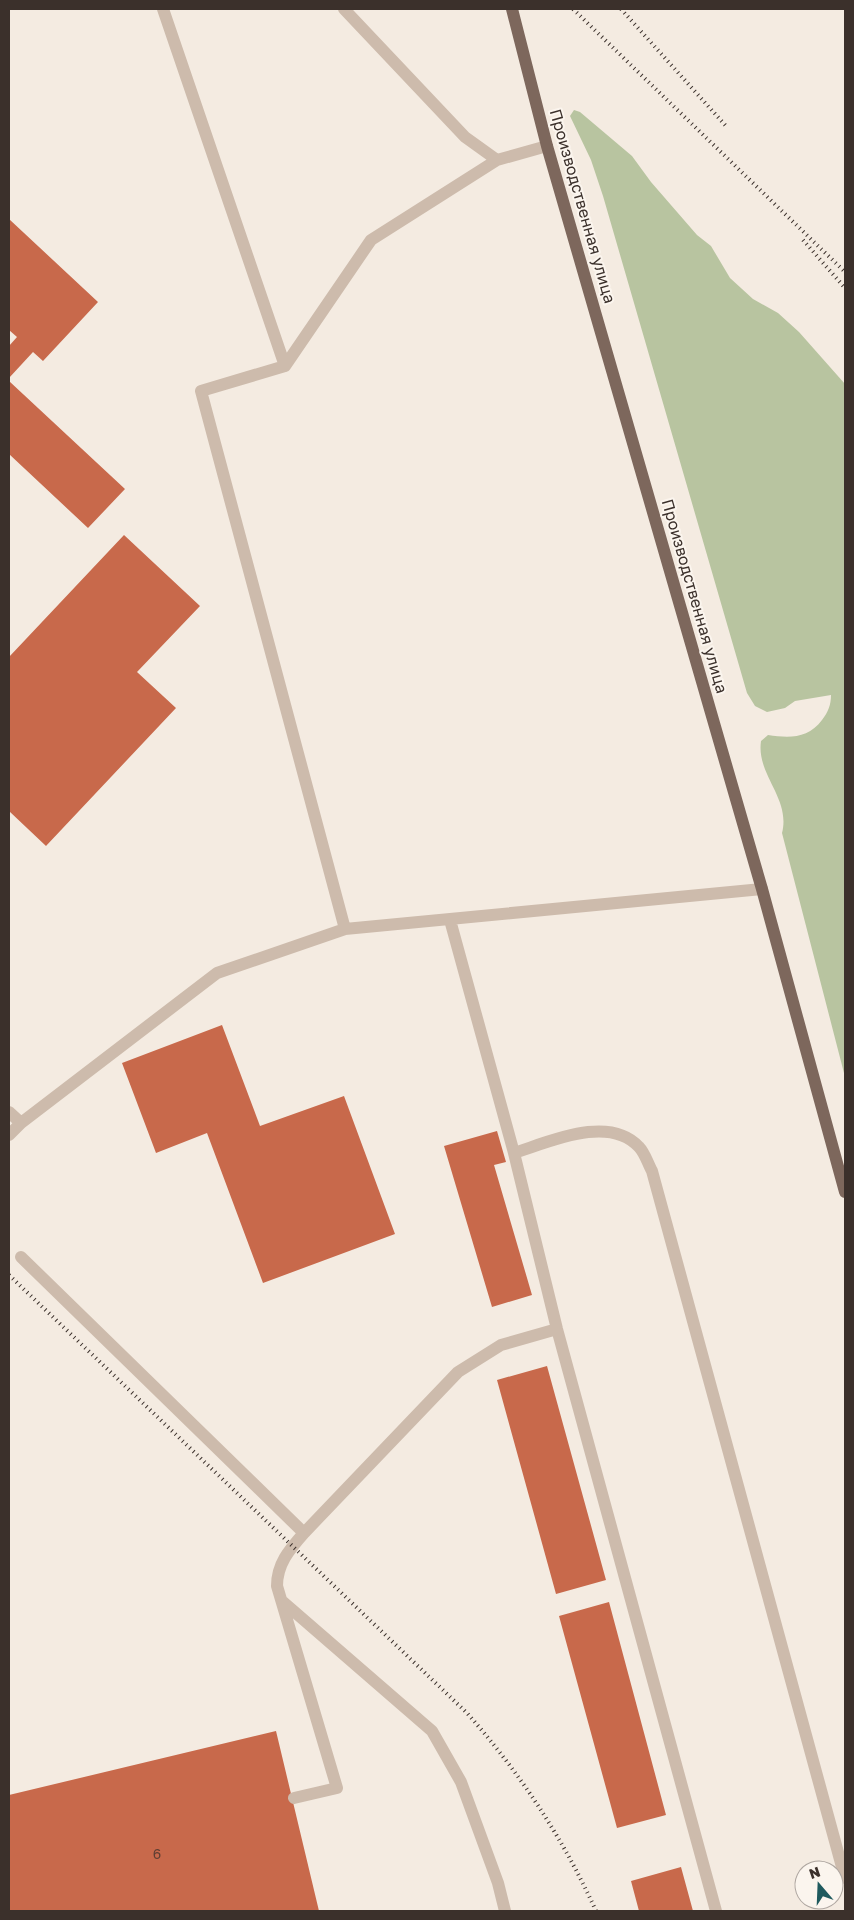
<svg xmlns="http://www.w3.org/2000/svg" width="854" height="1920" viewBox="0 0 854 1920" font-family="'Golos Text',sans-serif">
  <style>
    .green { fill: #b8c4a0 }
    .building { fill: #c8694b }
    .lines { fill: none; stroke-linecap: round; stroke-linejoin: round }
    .minor { stroke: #cdbbac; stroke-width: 12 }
    .major { stroke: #7d675c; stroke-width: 12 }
    .rail { stroke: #3b302b; stroke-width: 4; stroke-dasharray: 1 4; stroke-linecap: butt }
    .labels { text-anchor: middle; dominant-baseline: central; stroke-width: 4; stroke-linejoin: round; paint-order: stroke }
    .number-label { font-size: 14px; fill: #5e3e33 }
    .street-label { font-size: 16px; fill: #3b302b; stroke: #fbf5ee }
  </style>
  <rect width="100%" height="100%" fill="#f4ebe1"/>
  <!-- green -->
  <path class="green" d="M574,110L580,112L632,156L651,182L697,235L711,246L730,278L753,299L778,313L799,332L845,384V1077L782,833C791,798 756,775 761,741L768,735C789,738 808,739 822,720C828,712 831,705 831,695L795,701L785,708L767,712L755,706L747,693L603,196L591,160L570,116Z"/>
  <!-- building -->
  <path class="building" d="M9,219L98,302L43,361L33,352L9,378V346L17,337L9,330Z
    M9,381L125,489L88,528L9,454Z
    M124,535L200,606L137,672L176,708L46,846L9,811V657Z
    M222,1025L260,1126L344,1096L395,1234L263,1283L207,1133L156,1153L122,1063Z
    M497,1131L506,1162L494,1165L532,1295L492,1307L444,1146Z
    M547,1366L606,1580L556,1594L497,1380Z
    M609,1602L666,1815L617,1828L559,1616Z
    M276,1731L319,1911H9V1795Z
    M681,1867L693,1911H639L631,1881Z"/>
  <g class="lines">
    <!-- minor -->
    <path class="minor" d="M163,9L285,366
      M344,9L465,137L497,160L547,146
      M450,920L514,1153L557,1329L716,1911
      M345,929L201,391L285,366L371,240L497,160
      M9,1112L21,1123
      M9,1135L21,1123L217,973L345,929L762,889
      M514,1153C549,1142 609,1114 639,1147C645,1153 648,1164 652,1171L845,1878
      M21,1257L304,1533
      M282,1601L432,1731L461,1782L498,1883L505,1911
      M294,1798L337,1788L277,1586C277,1564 289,1550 304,1533L458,1372L501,1345L557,1329"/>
    <!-- major -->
    <path class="major" d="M512,9L547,146L762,889L845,1192"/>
    <!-- rail -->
    <path class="rail" d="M573,9L845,272
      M621,9L726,126
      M803,240L845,288
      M9,1275L467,1713C520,1773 563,1838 596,1911"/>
  </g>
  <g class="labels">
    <!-- number labels -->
    <g class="number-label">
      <text x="157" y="1853">6</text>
    </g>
    <!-- street labels -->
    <g class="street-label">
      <text transform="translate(583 206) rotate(74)">Производственная улица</text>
      <text transform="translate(695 596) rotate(74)">Производственная улица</text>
    </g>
  </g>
  <!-- border -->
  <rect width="854" height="1920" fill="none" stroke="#3b302b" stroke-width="20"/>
  <!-- north arrow -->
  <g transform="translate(819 1885) rotate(341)"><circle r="24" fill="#fbf5ee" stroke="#aea6a0"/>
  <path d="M0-4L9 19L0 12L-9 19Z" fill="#1f5a5e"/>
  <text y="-8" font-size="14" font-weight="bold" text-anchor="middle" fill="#3b302b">N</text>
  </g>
</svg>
